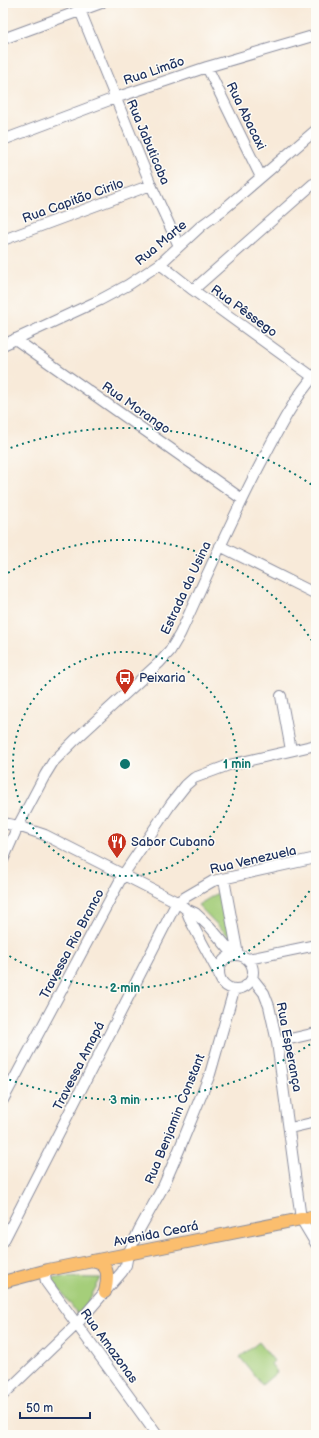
<svg xmlns="http://www.w3.org/2000/svg" width="319" height="1438" viewBox="0 0 319 1438" font-family="'Balsamiq Sans',sans-serif">
  <style>
    .green { fill: #a5ce7a; stroke: #607e6c }
    .lines { fill: none; stroke-linecap: round; stroke-linejoin: round }
    .minor-casing { stroke: #8a8c9c; stroke-width: 12 }
    .major-casing { stroke: #8a8c9c; stroke-width: 14 }
    .minor { stroke: #fff; stroke-width: 10 }
    .major { stroke: #fbbe6e; stroke-width: 12 }
    .ring { fill: none; stroke: #0f766e; stroke-width: 2; stroke-dasharray: 2 4 }
    .labels { text-anchor: middle; dominant-baseline: central; stroke-width: 3; stroke-linejoin: round; paint-order: stroke }
    .street-label { font-size: 13px; fill: #1b2f5e; stroke: #fdfcf7 }
    .poi-label { font-size: 13px; fill: #1b2f5e; stroke: #fdfcf7; text-anchor: start }
    .centre { fill: #0f766e; stroke: #fdfcf7; stroke-width: 2 }
    .ring-label { font-size: 12px; text-anchor: middle; font-weight: bold; fill: #0f766e; stroke: #fdfcf7; stroke-width: 3; stroke-linejoin: round; paint-order: stroke }
  </style>
  <rect width="100%" height="100%" fill="#fdfcf7"/>
  <filter id="ink" filterUnits="userSpaceOnUse"><feTurbulence type="fractalNoise" baseFrequency=".025" numOctaves="2"/><feDisplacementMap in="SourceGraphic" scale="8" xChannelSelector="R" yChannelSelector="G"/><feConvolveMatrix kernelMatrix="1 2 1 2 8 2 1 2 1" color-interpolation-filters="sRGB"/></filter>
  <filter id="wash" filterUnits="userSpaceOnUse"><feTurbulence type="fractalNoise" baseFrequency=".012" numOctaves="4" result="noise"/><feDisplacementMap in="SourceGraphic" scale="16" xChannelSelector="R" yChannelSelector="G"/><feGaussianBlur stdDeviation="0.9" result="paint"/><feColorMatrix in="noise" values="0 0 0 0 0 0 0 0 0 0 0 0 0 0 0 0 0 1.4 0 .05"/><feComposite in="paint" operator="in"/></filter>
  <g filter="url(#wash)">
    <rect width="100%" height="100%" fill="#f8ead9"/>
    <!-- green -->
    <path class="green" d="M221,891L235,943L198,905Z
      M50,1277L101,1278L80,1317Z
      M259,1342L274,1361L271,1364L277,1372L262,1385L240,1357Z"/>
  </g>
  <g filter="url(#ink)">
    <g class="lines">
      <defs>
        <path id="minor" d="M77,3L151,185L179,246
          M3,39L101,3
          M207,67L261,177
          M3,140L115,98L207,67L316,35
          M3,240L151,185
          M160,264L193,290L313,377
          M193,290L313,184
          M15,339L242,499
          M3,345L100,300L128,285L160,264L201,226L224,209L316,130
          M220,546L316,594
          M281,696L291,750
          M3,823L18,826L45,835L177,902L186,909L195,913L210,927L234,955
          M3,860L18,826L45,775L53,762L75,740L160,662L170,651L180,634C207,575 233,516 263,459C277,432 296,395 316,374
          M224,879L238,955
          M186,909L191,922L219,974
          M219 972a17 17 0 1 1 34 0a17 17 0 1 1-34 0Z
          M248,959L316,945
          M253,979L264,993L269,1006L277,1042L301,1219L316,1244
          M277,1042L316,1033
          M3,1100L123,875L171,804L186,785L194,778L229,765L316,745
          M290,1128L316,1122
          M3,1242L177,902L213,881L316,858
          M48,1270L45,1276L46,1282L157,1435
          M3,1395L77,1324L122,1272L126,1265L128,1254L139,1230L163,1187L179,1150L210,1074L234,990"/>
        <path id="major" d="M91,1261C111,1263 108,1277 105,1292
          M3,1282L48,1270L316,1216"/>
      </defs>
      <!-- minor casing -->
      <use href="#minor" class="minor-casing"/>
      <!-- major casing -->
      <use href="#major" class="major-casing"/>
      <!-- minor -->
      <use href="#minor" class="minor"/>
      <!-- major -->
      <use href="#major" class="major"/>
    </g>
  </g>
  <!-- distance rings -->
  <g class="ring">
    <circle cx="125" cy="764" r="112"/>
    <path d="M316 881A224 224 0 0 1 3 952M3 576A224 224 0 0 1 316 647"/>
    <path d="M315 1041A336 336 0 0 1 5 1078M5 450A336 336 0 0 1 315 487"/>
  </g>
  <!-- icons -->
  <defs>
    <symbol id="bus-pin" viewBox="-11 -11 22 30"><path d="M0 17L-7.5 6A9.5 9.5 0 1 1 7.5 6Z" fill="#c8321e" stroke="#fdfcf7"/><path d="M-5-6H5V4H4V6H2V4H-2V6H-4V4H-5ZM-3.5-4V0h7V-4ZM-3.5 1.2v1.5H-2V1.2ZM2 1.2v1.5H3.5V1.2Z" fill="#fff"/></symbol>
    <symbol id="restaurant-pin" viewBox="-11 -11 22 30"><path d="M0 17L-7.5 6A9.5 9.5 0 1 1 7.5 6Z" fill="#c8321e" stroke="#fdfcf7"/><path d="M-5-6h1v4h1v-4h1v4h1v-4h1v5L-1.5 .5V6h-2V.5L-5-1ZM5-6V6H3V1.5H1.5Q1.5-4 5-6Z" fill="#fff"/></symbol>
  </defs>
  <g fill-rule="evenodd">
    <use href="#bus-pin" x="114" y="667" width="22" height="30"/>
    <use href="#restaurant-pin" x="106" y="831" width="22" height="30"/>
  </g>
  <g class="labels">
    <!-- street labels -->
    <g class="street-label">
      <text transform="translate(154 71) rotate(-19)">Rua Limão</text>
      <text transform="translate(246 116) rotate(64)">Rua Abacaxi</text>
      <text transform="translate(148 142) rotate(67)">Rua Jabuticaba</text>
      <text transform="translate(73 201) rotate(-20)">Rua Capitão Cirilo</text>
      <text transform="translate(161 243) rotate(-40)">Rua Marte</text>
      <text transform="translate(244 311) rotate(36)">Rua Pêssego</text>
      <text transform="translate(136 408) rotate(35)">Rua Morango</text>
      <text transform="translate(186 588) rotate(-65)">Estrada da Usina</text>
      <text transform="translate(253 860) rotate(-13)">Rua Venezuela</text>
      <text transform="translate(72 944) rotate(-62)">Travessa Rio Branco</text>
      <text transform="translate(289 1047) rotate(79)">Rua Esperança</text>
      <text transform="translate(79 1066) rotate(-63)">Travessa Amapá</text>
      <text transform="translate(175 1119) rotate(-68)">Rua Benjamin Constant</text>
      <text transform="translate(156 1234) rotate(-11)">Avenida Ceará</text>
      <text transform="translate(109 1346) rotate(54)">Rua Amazonas</text>
    </g>
    <!-- poi labels -->
    <g class="poi-label">
      <text x="139" y="678">Peixaria</text>
      <text x="131" y="842">Sabor Cubano</text>
    </g>
  </g>
  <circle cx="125" cy="764" r="6" class="centre"/>
  <g class="ring-label">
    <text x="237" y="768">1 min</text>
    <text x="125" y="992">2 min</text>
    <text x="125" y="1104">3 min</text>
  </g>
  <!-- margin -->
  <rect width="319" height="1438" fill="none" stroke="#fdfcf7" stroke-width="16"/>
  <!-- scale -->
  <path d="M20 1412v6h70v-6" fill="none" stroke="#1b2f5e" stroke-width="2"/>
  <text x="26" y="1412" font-size="12" fill="#1b2f5e" stroke="#fdfcf7" stroke-width="3" paint-order="stroke">50 m</text>
</svg>
